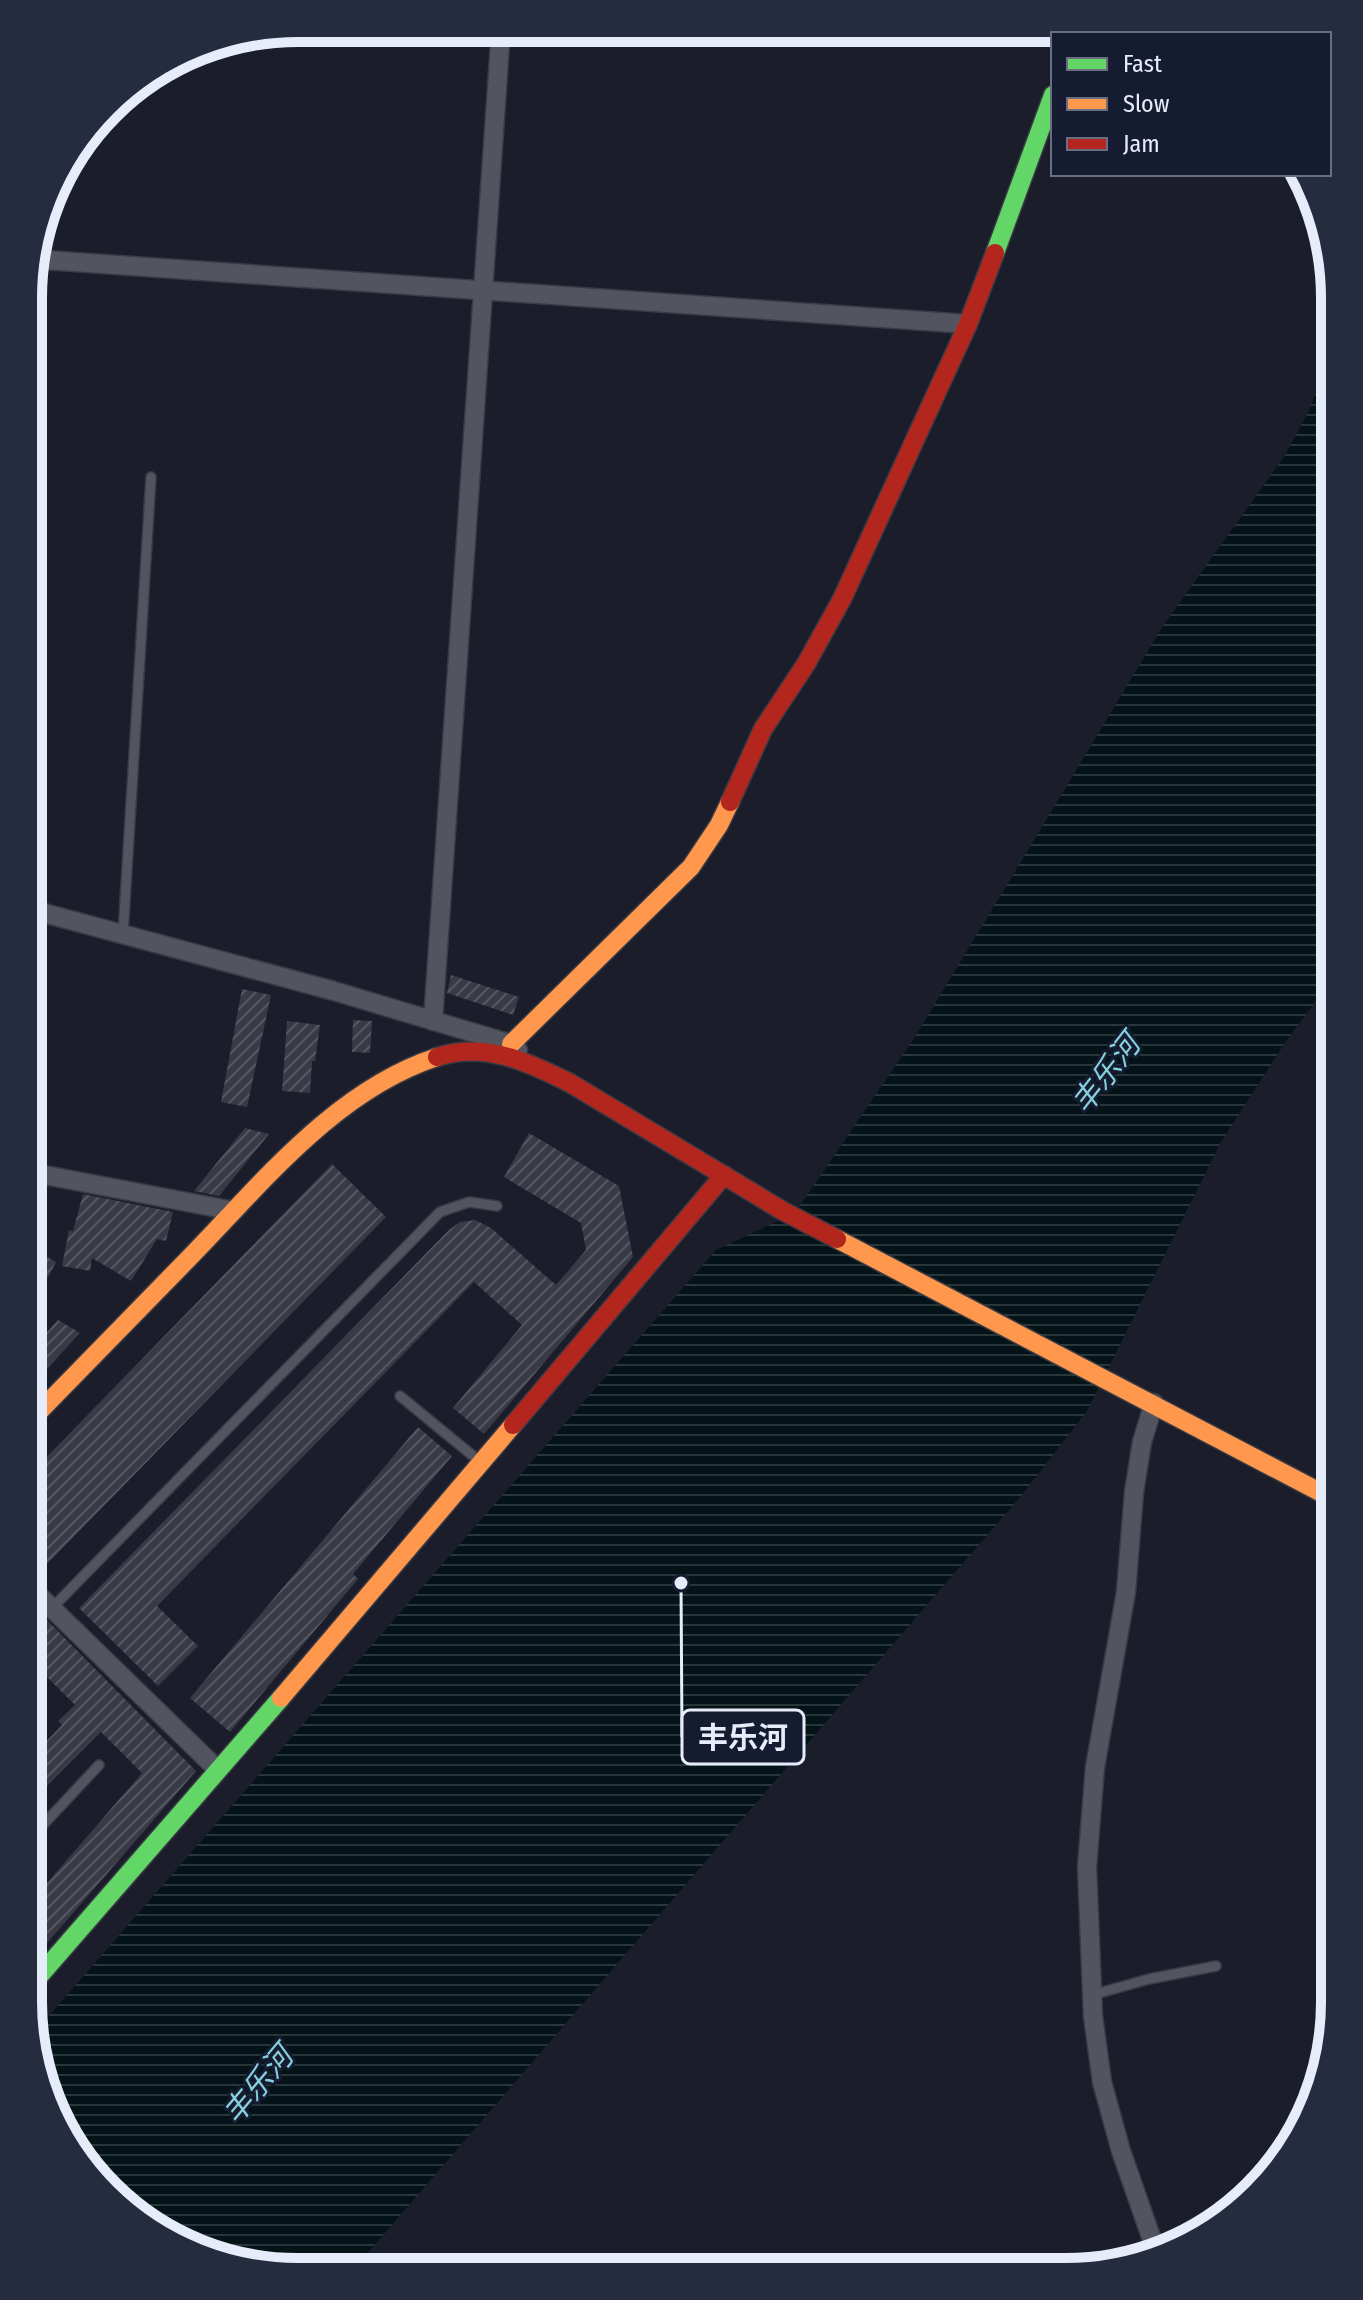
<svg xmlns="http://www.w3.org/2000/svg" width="1363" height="2300" viewBox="0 0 1363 2300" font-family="'Fira Sans Condensed','Noto Sans SC',sans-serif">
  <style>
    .water { fill: url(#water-rules) }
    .building { fill: url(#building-hatch) }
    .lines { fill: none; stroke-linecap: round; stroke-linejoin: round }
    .lane-casing { stroke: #383a44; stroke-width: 12 }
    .street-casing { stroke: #383a44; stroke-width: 21 }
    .fast-casing { stroke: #383a44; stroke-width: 21 }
    .slow-casing { stroke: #383a44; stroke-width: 21 }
    .jam-casing { stroke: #383a44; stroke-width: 21 }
    .lane { stroke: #52555f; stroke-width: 9 }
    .street { stroke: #52555f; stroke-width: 18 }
    .fast { stroke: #63d668; stroke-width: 18 }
    .slow { stroke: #ff974d; stroke-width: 18 }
    .jam { stroke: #b3261e; stroke-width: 18 }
    .labels { text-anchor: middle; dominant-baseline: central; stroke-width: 6; stroke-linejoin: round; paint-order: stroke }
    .water-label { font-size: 30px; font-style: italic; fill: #85d0da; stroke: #151b30 }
    .rim { fill: none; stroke: #e7ecfb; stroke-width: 10 }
    .leader { fill: none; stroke: #e7ecfb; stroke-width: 3 }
    .callout-dot { fill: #e7ecfb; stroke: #151b30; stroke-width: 3 }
    .callout { fill: #151b30; stroke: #e7ecfb; stroke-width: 3 }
    .callout-label { font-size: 30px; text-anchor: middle; font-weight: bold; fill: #e7ecfb }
  </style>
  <defs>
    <pattern id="water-rules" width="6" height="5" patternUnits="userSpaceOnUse" patternTransform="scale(2)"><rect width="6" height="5" fill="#031317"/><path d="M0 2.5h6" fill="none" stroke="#28363a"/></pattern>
    <pattern id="building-hatch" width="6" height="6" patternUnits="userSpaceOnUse" patternTransform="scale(2)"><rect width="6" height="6" fill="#383b46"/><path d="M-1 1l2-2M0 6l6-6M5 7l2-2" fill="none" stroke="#555862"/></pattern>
  </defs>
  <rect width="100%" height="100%" fill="#1b1e2a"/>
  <!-- water -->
  <path class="water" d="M1335,341V976L1286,1041L1221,1142L1087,1411L1021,1496L353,2270H263L133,2216L48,2105L34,2033L716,1250L795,1213L915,1037L1165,623L1284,457L1309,411Z"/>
  <!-- building -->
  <path class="building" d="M451,975L519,997L513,1015L447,993Z
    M242,989L271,995L247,1107L221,1102Z
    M353,1020L372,1021L370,1053L352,1052Z
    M287,1021L320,1025L315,1061H312L310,1093L282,1091Z
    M245,1128L269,1134L219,1196L194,1191Z
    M529,1133L619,1186L633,1257L484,1434L453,1408L522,1325L474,1282L157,1606L198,1646L158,1686L79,1608L449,1230L460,1222L475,1220L491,1228L556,1285L586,1250L581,1223L504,1177Z
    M332,1164L386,1217L44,1567L29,1552V1475Z
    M83,1194L173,1212L166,1241L157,1239L131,1281L92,1258L90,1271L62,1266L69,1230L73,1231Z
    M29,1247L56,1262L29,1313Z
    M58,1320L80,1333L29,1388V1352Z
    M418,1427L452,1456L353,1574L358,1579L230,1732L190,1698Z
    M29,1602L196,1771L28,1965V1905L142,1773L101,1732L28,1805V1739L38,1750L62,1725L58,1721L75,1705L28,1658Z"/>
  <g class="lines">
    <defs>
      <path id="lane" d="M123,934L151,477
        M400,1396L478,1460
        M52,1608L440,1212L469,1202L497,1206
        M28,1841L99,1765
        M1092,1995L1149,1979L1216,1966"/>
      <path id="street" d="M1070,34L1071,30
        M31,259L968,324
        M29,909L334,991L511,1044L518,1050
        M433,1021L501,29
        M29,1172L234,1211
        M1154,1403L1142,1442L1134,1492L1126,1592L1095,1767L1087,1867L1093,2016L1102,2082L1121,2151L1157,2254
        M29,1586L218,1770"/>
      <path id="fast" d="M995,253L1053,95
        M28,1989L281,1698"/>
      <path id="slow" d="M511,1044L691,867L719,825L730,802
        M837,1239L1335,1500
        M29,1422C83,1366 138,1311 192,1255C263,1182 336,1090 437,1057
        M281,1698L513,1425"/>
      <path id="jam" d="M730,802L763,729L806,664L842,599L968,324L995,253
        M437,1057C484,1041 528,1062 570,1083L783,1211L837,1239
        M513,1425L724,1175"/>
    </defs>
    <!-- lane casing -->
    <use href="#lane" class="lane-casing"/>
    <!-- street casing -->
    <use href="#street" class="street-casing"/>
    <!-- fast casing -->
    <use href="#fast" class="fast-casing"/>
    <!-- slow casing -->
    <use href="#slow" class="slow-casing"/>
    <!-- jam casing -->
    <use href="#jam" class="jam-casing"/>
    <!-- lane -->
    <use href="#lane" class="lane"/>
    <!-- street -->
    <use href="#street" class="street"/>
    <!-- fast -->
    <use href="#fast" class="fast"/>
    <!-- slow -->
    <use href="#slow" class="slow"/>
    <!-- jam -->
    <use href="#jam" class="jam"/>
  </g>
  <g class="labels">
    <!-- water labels -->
    <g class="water-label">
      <text transform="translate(1106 1074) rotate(-52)">丰乐河</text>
      <text transform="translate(258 2085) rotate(-50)">丰乐河</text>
    </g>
  </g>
  <!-- crop -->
  <path d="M0 0H1363V2300H0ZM298 42H1065A256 256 0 0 1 1321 298V2002A256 256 0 0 1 1065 2258H298A256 256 0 0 1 42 2002V298A256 256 0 0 1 298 42Z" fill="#262c40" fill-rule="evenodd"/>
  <path class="rim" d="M298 42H1065A256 256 0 0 1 1321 298V2002A256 256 0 0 1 1065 2258H298A256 256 0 0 1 42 2002V298A256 256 0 0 1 298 42Z"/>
  <!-- callouts -->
  <path class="leader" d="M681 1583L682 1737"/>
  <circle class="callout-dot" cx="681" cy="1583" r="8"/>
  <rect class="callout" x="682" y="1710" width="122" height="54" rx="8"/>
  <g class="callout-label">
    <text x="743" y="1748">丰乐河</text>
  </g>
  <!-- legend -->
  <rect x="1051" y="32" width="280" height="144" fill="#151b30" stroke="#696f81" stroke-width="2"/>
  <rect x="1067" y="58" width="40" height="12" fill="#63d668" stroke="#696f81" stroke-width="2"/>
  <text x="1123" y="72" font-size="24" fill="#e7ecfb">Fast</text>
  <rect x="1067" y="98" width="40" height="12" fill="#ff974d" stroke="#696f81" stroke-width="2"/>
  <text x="1123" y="112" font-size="24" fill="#e7ecfb">Slow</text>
  <rect x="1067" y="138" width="40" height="12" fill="#b3261e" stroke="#696f81" stroke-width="2"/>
  <text x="1123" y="152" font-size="24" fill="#e7ecfb">Jam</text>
</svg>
